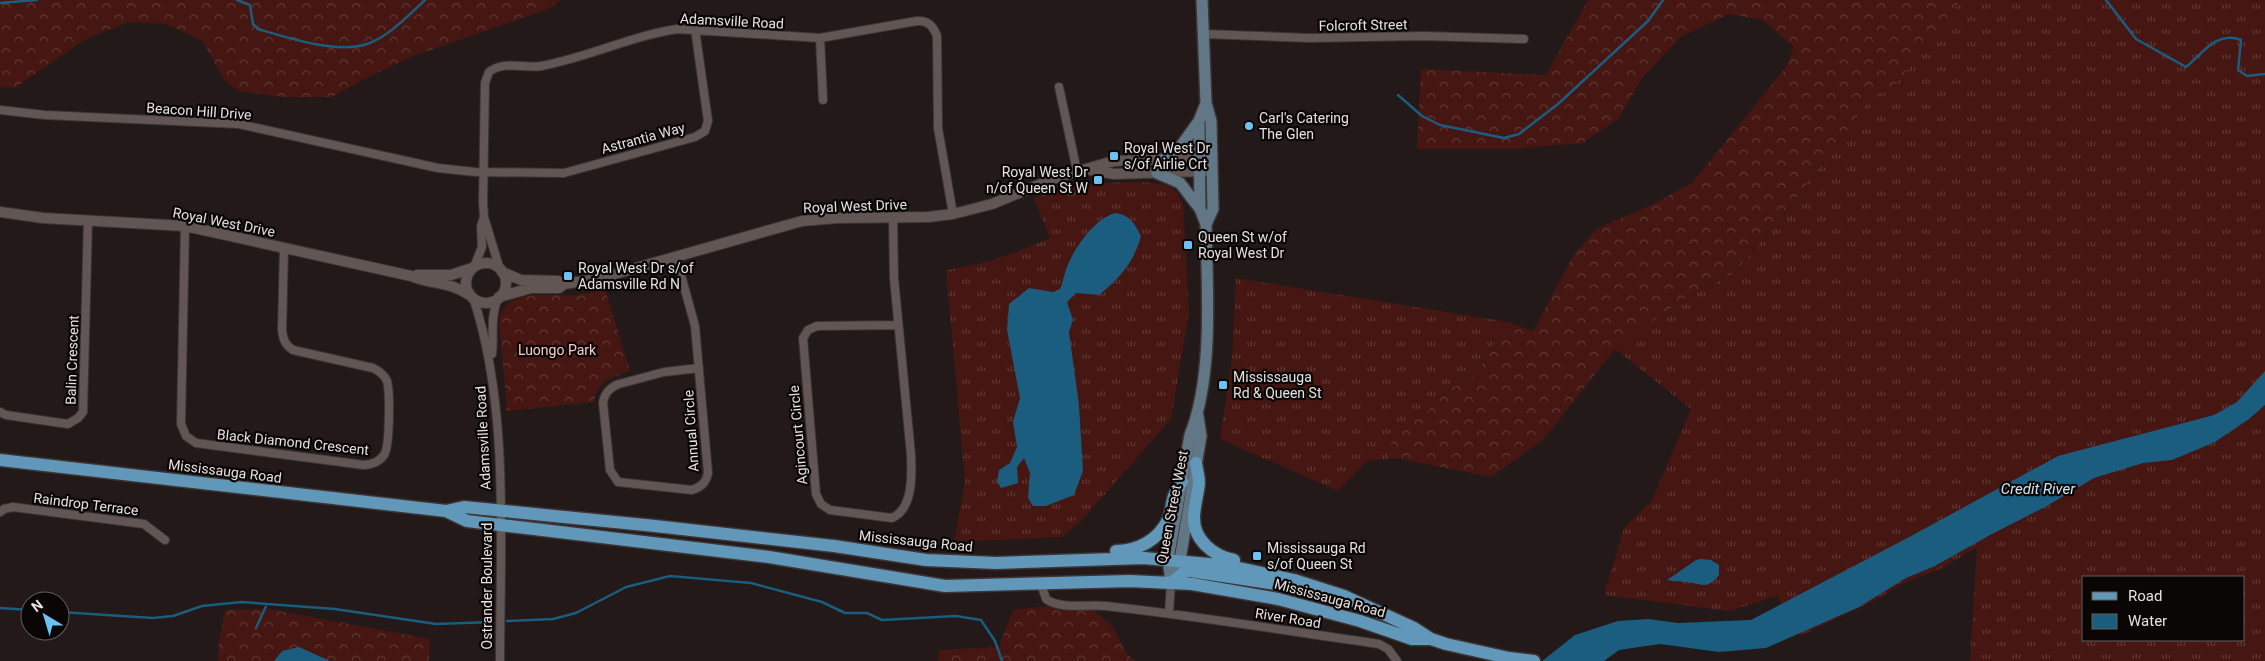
<svg xmlns="http://www.w3.org/2000/svg" width="2265" height="661" viewBox="0 0 2265 661" font-family="Roboto,sans-serif">
  <style>
    .grass { fill: url(#grass-tufts); fill-rule: evenodd }
    .forest { fill: url(#forest-crowns) }
    .water { fill: #1a5d7f }
    .lines { fill: none; stroke-linecap: round; stroke-linejoin: round }
    .stream { stroke: #1a5d7f; stroke-width: 2.5 }
    .minor-casing { stroke: #3c3534; stroke-width: 10 }
    .tertiary-casing { stroke: #3c3534; stroke-width: 12 }
    .secondary-casing { stroke: #3c3534; stroke-width: 14 }
    .primary-casing { stroke: #3c3534; stroke-width: 15 }
    .minor { stroke: #625654; stroke-width: 8 }
    .tertiary { stroke: #625654; stroke-width: 10 }
    .secondary { stroke: #627786; stroke-width: 11 }
    .primary { stroke: #6197b8; stroke-width: 12 }
    .poi-dot { fill: #6ec2f3; stroke: #090605; stroke-width: 2 }
    .labels { text-anchor: middle; dominant-baseline: central; stroke-width: 4.5; stroke-linejoin: round; paint-order: stroke }
    .street-label { font-size: 14px; fill: #e8e1e0; stroke: #090605 }
    .poi-label { font-size: 14px; fill: #e8e1e0; stroke: #090605; text-anchor: start }
    .park-label { font-size: 14px; fill: #f9cac3; stroke: #090605 }
    .water-label { font-size: 15px; font-style: italic; fill: #d1e5f1; stroke: #090605 }
  </style>
  <defs>
    <pattern id="grass-tufts" width="24" height="20" patternUnits="userSpaceOnUse" patternTransform="scale(1.25)"><rect width="24" height="20" fill="#451612"/><path d="M3 7l-1-3M5 7V3M7 7l1-3M15 17l-1-3M17 17v-4M19 17l1-3" fill="none" stroke="#603834"/></pattern>
    <pattern id="forest-crowns" width="20" height="18" patternUnits="userSpaceOnUse" patternTransform="scale(1.25)"><rect width="20" height="18" fill="#451612"/><path d="M2 6a3 3 0 1 1 6 0M12 15a3 3 0 1 1 6 0" fill="none" stroke="#603834"/></pattern>
  </defs>
  <rect width="100%" height="100%" fill="#231918"/>
  <!-- grass -->
  <path class="grass" d="M1961,0H2265V661H1970L1977,547L1942,568L1902,584L1876,600L1800,636L1777,596L1729,611L1604,595L1624,528L1652,500L1691,409L1615,349L1682,300L1735,273L1784,214L1864,108L1901,79ZM2084,577H2244V640H2084Z
    M1091,184C1111,183 1157,178 1173,189C1179,194 1181,199 1183,206L1189,313L1171,419L1082,520L1062,537L954,542L965,481L946,270C983,265 1016,253 1050,238L1034,198L1063,189Z
    M1236,278L1508,322L1475,376L1447,390L1429,410L1393,437L1389,459L1367,461L1338,491L1220,439L1232,358Z"/>
  <!-- forest -->
  <path class="forest" d="M0,0H560L548,9L411,57L366,78L332,97H282L238,91L224,80L203,41L166,24L129,22L84,40L15,88L0,87Z
    M1588,0H1961L1901,79L1864,108L1784,214L1734,273L1682,300L1615,349L1544,439L1492,477L1395,458L1389,459L1392,437L1429,410L1447,390L1475,376L1508,322L1533,331L1574,254L1598,228L1649,206L1692,183L1786,67L1794,47L1762,20L1729,14L1682,36L1643,77L1618,119L1583,143L1513,149H1417L1421,69L1546,75Z
    M605,289L630,371C612,377 597,381 594,402L507,411L499,320C503,288 551,296 574,295C584,294 595,291 605,289Z
    M1046,606L1093,609L1112,626L1127,654L1135,661H938L939,650L999,647L1013,610Z
    M268,609L430,639L429,661H218L219,641L225,610Z"/>
  <!-- water -->
  <path class="water" d="M1116,213C1130,215 1135,224 1141,236C1134,262 1120,278 1099,295L1076,293L1067,302L1073,320L1069,332L1079,405L1083,471L1074,495L1046,506H1033L1028,498L1030,473L1024,458L1017,467L1018,483L1001,488L997,482L999,470L1010,463L1017,447L1013,422L1020,398L1007,330L1009,304L1029,288L1053,292L1060,289C1063,282 1064,274 1067,267C1074,248 1096,217 1116,213Z
    M2265,371V405L2249,419L2215,442L2172,460L2143,463L2094,478L2045,507L1990,535L1935,566L1906,578L1859,607L1766,648L1719,652L1660,644L1619,650L1604,661H1542L1575,635L1618,621L1648,619L1678,623L1751,620L1911,536L2058,456L2214,415L2237,402Z
    M1701,559L1711,560L1719,565V575C1708,590 1701,584 1687,582C1680,581 1674,582 1667,580L1696,560Z
    M299,647L330,661H274L282,651Z"/>
  <g class="lines">
    <!-- stream -->
    <path class="stream" d="M237,0L250,5L253,24L258,29C288,38 337,54 367,44C387,38 410,14 425,0
      M2106,0L2136,39L2186,67C2202,54 2217,30 2241,40L2238,70L2247,76L2265,74
      M0,3L37,0
      M1398,95L1422,116L1440,125L1504,138L1519,134L1558,104L1648,21L1663,0
      M0,608L30,610
      M60,612L153,618L173,616L202,606L242,602L335,609L436,624L493,622
      M507,621L553,619L576,613L626,587L670,576L751,583L822,602L845,613H867L882,620L956,616L981,620L995,641L1002,661
      M256,628L267,604"/>
    <defs>
      <path id="minor" d="M1204,34L1308,38L1424,36L1524,39
        M820,38L823,100
        M1059,87L1077,171
        M0,110L45,115L239,124L438,168L475,172L564,173L695,137L705,131L708,121L695,29
        M893,218L894,278L911,455C912,475 913,509 892,518L830,510L821,504L816,494L803,338L808,330L817,326L898,325
        M185,226L181,424L186,436L196,443L364,465C373,464 379,462 384,455C390,447 390,391 387,381C384,374 379,371 373,368L293,350C285,345 283,339 282,330L284,248
        M676,257L695,326L708,473C706,483 701,487 692,490L618,482L610,470L603,403C604,394 610,387 619,384L664,372L699,368
        M474,267L482,247L481,226L484,217
        M500,270L484,217L483,202L485,83L489,72C504,60 523,69 541,66C587,58 630,36 677,29L820,38L917,21C928,20 933,26 937,36L938,128L953,214
        M473,297C510,408 500,545 500,661
        M492,354C494,334 490,317 498,298
        M0,412L6,415L68,424L78,418L83,412L88,220
        M0,512L4,509L13,507L144,524L165,540
        M1041,584L1046,599C1061,610 1088,604 1106,606C1197,616 1288,631 1379,644L1388,649L1397,661
        M1169,613L1171,583"/>
      <path id="tertiary" d="M1091,170L1114,174L1206,171
        M0,212L43,218L185,226L411,276C433,285 450,281 471,296
        M466 283a20 20 0 1 1 40 0a20 20 0 1 1-40 0Z
        M502,272L521,280L558,281L563,284
        M417,275H451L472,268
        M499,297L531,288H559L564,284L597,279L802,221L837,218L928,217L953,214L992,204L1058,177L1114,161L1212,157"/>
      <path id="secondary" d="M1202,0L1206,103L1211,121L1213,209L1206,224
        M1164,159L1181,146L1199,121
        M1157,173L1180,183L1200,209
        M1177,569L1180,560L1201,436L1198,416
        M1171,583L1168,559L1190,435C1214,375 1207,288 1206,224L1200,209L1199,121L1206,103"/>
      <path id="primary" d="M0,460L446,511L467,521L769,557L945,586L1130,581L1192,584L1278,599L1360,621L1412,639H1431
        M1196,463C1197,470 1199,477 1199,483C1198,495 1194,506 1194,518C1194,541 1214,556 1234,560
        M446,511L464,507L655,526L834,546L926,560L996,563L1144,558L1230,566L1294,580L1344,596L1414,628L1431,639L1446,644L1509,658L1534,661
        M1116,551C1138,551 1158,540 1168,520C1172,512 1171,504 1174,496C1176,491 1179,487 1182,482
        M1171,583L1183,573L1190,571L1288,586"/>
    </defs>
    <!-- minor casing -->
    <use href="#minor" class="minor-casing"/>
    <!-- tertiary casing -->
    <use href="#tertiary" class="tertiary-casing"/>
    <!-- secondary casing -->
    <use href="#secondary" class="secondary-casing"/>
    <!-- primary casing -->
    <use href="#primary" class="primary-casing"/>
    <!-- minor -->
    <use href="#minor" class="minor"/>
    <!-- tertiary -->
    <use href="#tertiary" class="tertiary"/>
    <!-- secondary -->
    <use href="#secondary" class="secondary"/>
    <!-- primary -->
    <use href="#primary" class="primary"/>
  </g>
  <!-- markers -->
  <g class="poi-dot">
    <circle cx="1249" cy="126" r="5"/>
    <rect x="1109" y="151" width="10" height="10" rx="2.5"/>
    <rect x="1093" y="175" width="10" height="10" rx="2.5"/>
    <rect x="1183" y="240" width="10" height="10" rx="2.5"/>
    <rect x="563" y="271" width="10" height="10" rx="2.5"/>
    <rect x="1218" y="380" width="10" height="10" rx="2.5"/>
    <rect x="1252" y="551" width="10" height="10" rx="2.5"/>
  </g>
  <g class="labels">
    <!-- street labels -->
    <g class="street-label">
      <text transform="translate(732 21) rotate(3)">Adamsville Road</text>
      <text transform="translate(1363 25) rotate(-1)">Folcroft Street</text>
      <text transform="translate(199 111) rotate(4)">Beacon Hill Drive</text>
      <text transform="translate(643 138) rotate(-15)">Astrantia Way</text>
      <text transform="translate(855 206) rotate(-2)">Royal West Drive</text>
      <text transform="translate(224 222) rotate(11)">Royal West Drive</text>
      <text transform="translate(72 360) rotate(-88)">Balin Crescent</text>
      <text transform="translate(691 431) rotate(-94)">Annual Circle</text>
      <text transform="translate(798 435) rotate(-95)">Agincourt Circle</text>
      <text transform="translate(483 438) rotate(-93)">Adamsville Road</text>
      <text transform="translate(293 442) rotate(6)">Black Diamond Crescent</text>
      <text transform="translate(225 471) rotate(7)">Mississauga Road</text>
      <text transform="translate(86 504) rotate(7)">Raindrop Terrace</text>
      <text transform="translate(1172 507) rotate(-79)">Queen Street West</text>
      <text transform="translate(916 541) rotate(6)">Mississauga Road</text>
      <text transform="translate(487 586) rotate(-90)">Ostrander Boulevard</text>
      <text transform="translate(1330 598) rotate(15)">Mississauga Road</text>
      <text transform="translate(1288 618) rotate(9)">River Road</text>
    </g>
    <!-- poi labels -->
    <g class="poi-label">
      <text x="1259" y="118">Carl's Catering<tspan x="1259" dy="16">The Glen</tspan></text>
      <text x="1124" y="148">Royal West Dr<tspan x="1124" dy="16">s/of Airlie Crt</tspan></text>
      <text x="1088" y="172" text-anchor="end">Royal West Dr<tspan x="1088" dy="16">n/of Queen St W</tspan></text>
      <text x="1198" y="237">Queen St w/of<tspan x="1198" dy="16">Royal West Dr</tspan></text>
      <text x="578" y="268">Royal West Dr s/of<tspan x="578" dy="16">Adamsville Rd N</tspan></text>
      <text x="1233" y="377">Mississauga<tspan x="1233" dy="16">Rd &amp; Queen St</tspan></text>
      <text x="1267" y="548">Mississauga Rd<tspan x="1267" dy="16">s/of Queen St</tspan></text>
    </g>
    <!-- park labels -->
    <g class="park-label">
      <text x="557" y="350">Luongo Park</text>
    </g>
    <!-- water labels -->
    <g class="water-label">
      <text x="2038" y="489">Credit River</text>
    </g>
  </g>
  <!-- legend -->
  <rect x="2082" y="576" width="162" height="65" fill="#090605" stroke="#625e5d"/>
  <rect x="2092" y="592" width="25" height="8" fill="#6197b8" stroke="#625e5d"/>
  <text x="2128" y="601" font-size="15" fill="#e8e1e0">Road</text>
  <rect x="2092" y="614" width="25" height="15" fill="#1a5d7f" stroke="#625e5d"/>
  <text x="2128" y="626" font-size="15" fill="#e8e1e0">Water</text>
  <!-- north arrow -->
  <g transform="translate(45 616) rotate(322)"><circle r="24" fill="#090605" stroke="#625e5d"/>
  <path d="M0-4L9 19L0 12L-9 19Z" fill="#6ec2f3"/>
  <text y="-8" font-size="14" font-weight="bold" text-anchor="middle" fill="#e8e1e0">N</text>
  </g>
</svg>
